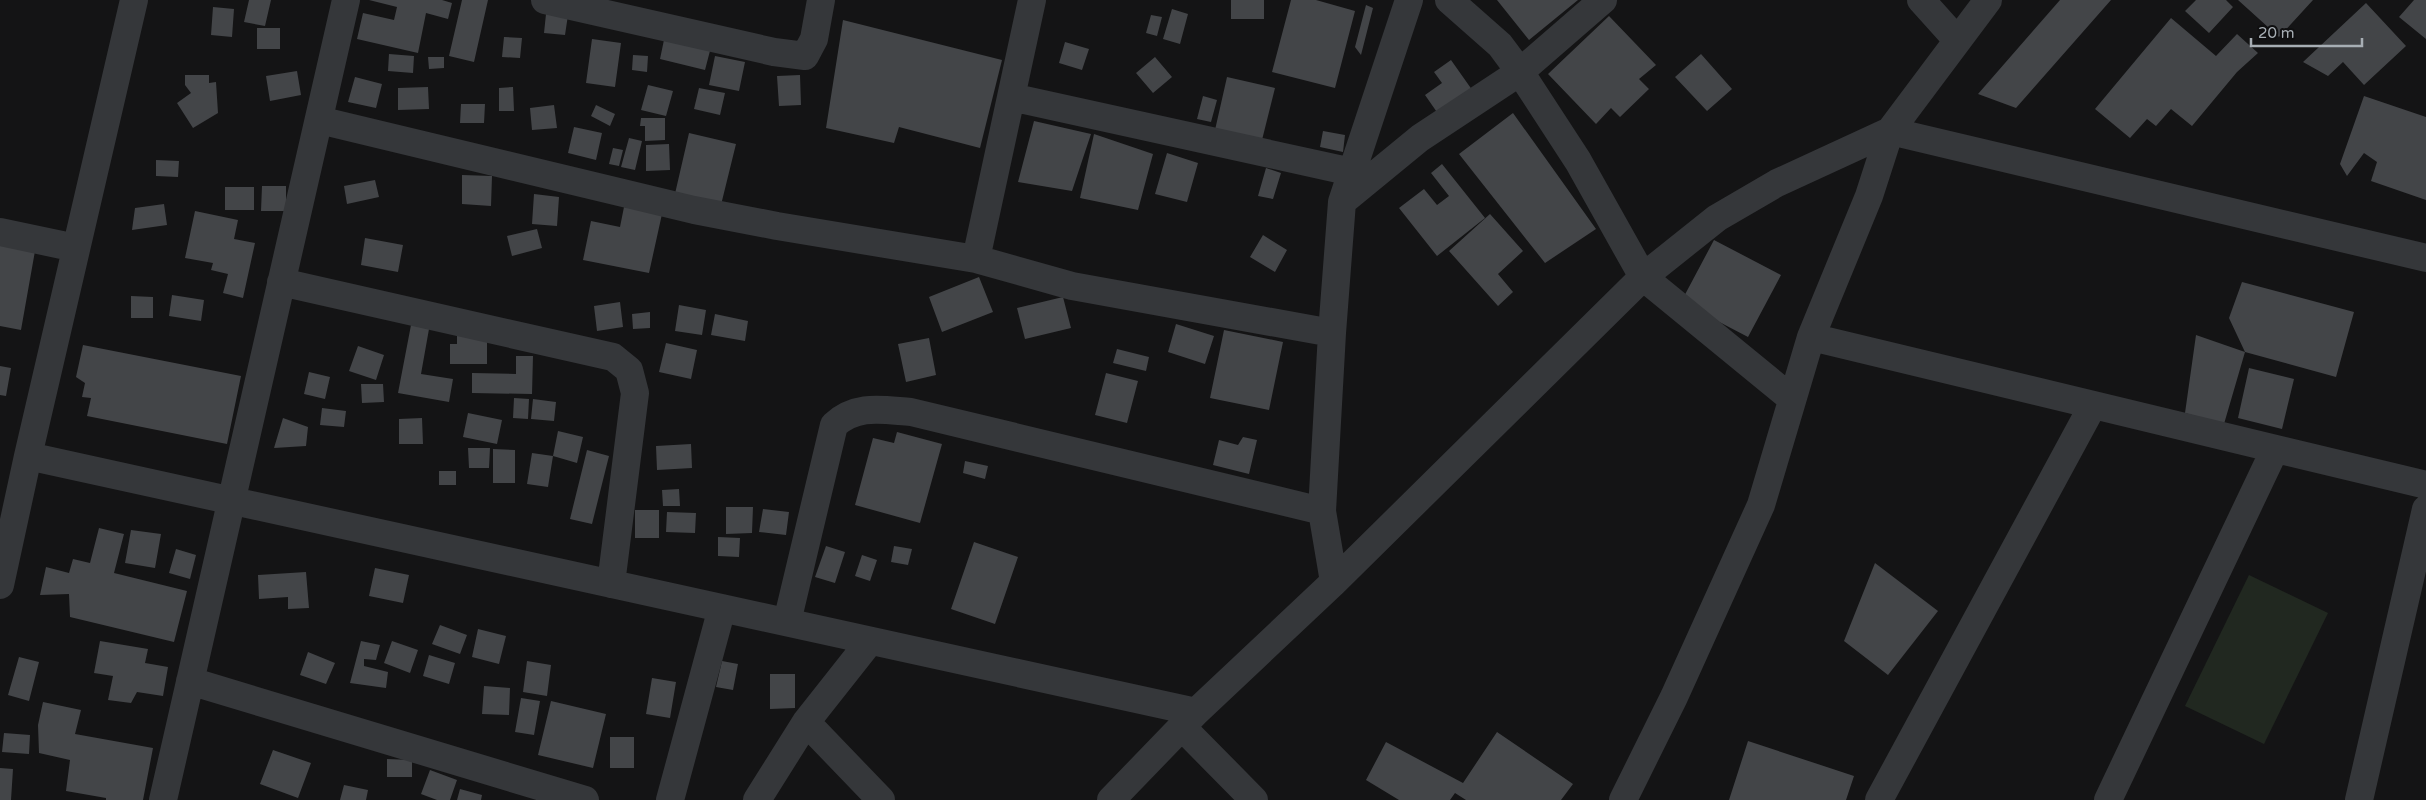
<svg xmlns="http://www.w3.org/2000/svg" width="2426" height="800" viewBox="0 0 2426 800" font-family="'Varela Round',sans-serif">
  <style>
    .green { fill: #212820 }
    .building { fill: #434548 }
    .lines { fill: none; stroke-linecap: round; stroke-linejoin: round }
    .minor { stroke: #35373a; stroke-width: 28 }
  </style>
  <rect width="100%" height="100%" fill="#141415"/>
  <!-- green -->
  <path class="green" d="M2249,575L2328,613L2264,744L2185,706Z"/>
  <!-- building -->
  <path class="building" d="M249,0H271L265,26L244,22Z
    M369,0H442L452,3L448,19L426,13L418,53L357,39L363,13L394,20L397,7Z
    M462,0H488L474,62L449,56Z
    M1231,0H1264V19H1231Z
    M1291,0H1316L1355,11L1335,88L1272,72Z
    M1497,0H1578L1529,40Z
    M2060,0H2111L2016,108L1978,94Z
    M2196,0H2226L2233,7L2209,33L2185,11Z
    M2238,0H2313L2279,37Z
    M2414,0H2426V39L2399,17Z
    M2366,3L2406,46L2364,85L2343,62L2328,76L2303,62Z
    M1366,5L1373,8L1361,55L1355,47Z
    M213,7L234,9L232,37L211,35Z
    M1172,9L1188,14L1180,44L1163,39Z
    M546,14L568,15L565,35L544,33Z
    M1151,15L1162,17L1157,36L1146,33Z
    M1609,16L1656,65L1639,79L1649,89L1620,117L1611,108L1596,124L1548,74Z
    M2171,18L2216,56L2237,34L2258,53L2237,72L2192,126L2171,109L2156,126L2147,119L2130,138L2095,109Z
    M843,20L1002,60L980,148L899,127L894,143L826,128Z
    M257,28H280V49H257Z
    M665,35L711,47L705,70L660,59Z
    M504,37L522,38L520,58L502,57Z
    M592,39L621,43L615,87L586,83Z
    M1065,42L1089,49L1082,70L1059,63Z
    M389,54L414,56L413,73L388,71Z
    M1701,54L1732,89L1707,111L1675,77Z
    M633,55L648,56L647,72L632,70Z
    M715,56L745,62L739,91L709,85Z
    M428,57H444V68L429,69Z
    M1155,57L1172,77L1153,93L1136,73Z
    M1451,60L1475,94L1441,118L1425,95L1442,83L1434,72Z
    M297,71L301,95L270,101L266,76Z
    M185,75H209V83L216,82L218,113L193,128L177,103L191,93L185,85Z
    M800,75L801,105L779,106L777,76Z
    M355,77L382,84L376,108L348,102Z
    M1227,77L1275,88L1262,140L1215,130Z
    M648,85L673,91L666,116L641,110Z
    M428,87L429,109L398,110V88Z
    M513,87L514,111H499V88Z
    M699,88L725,93L720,115L694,109Z
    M1203,96L1217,100L1211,122L1197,119Z
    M2364,96L2426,117V200L2371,181L2377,162L2364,153L2347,176L2340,164Z
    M461,104H485L484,123H460Z
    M554,105L557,128L532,130L530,108Z
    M596,105L615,114L610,126L591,116Z
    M1513,113L1596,229L1545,263L1459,154Z
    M641,118H665V140L645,141V126H640Z
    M1034,121L1091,134L1072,191L1018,182Z
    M574,127L602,133L596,160L568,153Z
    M1323,131L1345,135L1343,152L1320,147Z
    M689,133L736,144L720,209L674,198Z
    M1094,134L1153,154L1138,210L1080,198Z
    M629,138L642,141L635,170L621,167Z
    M669,144L670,170L646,171V145Z
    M613,148L623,150L619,166L609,164Z
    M1167,153L1198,163L1187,202L1155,194Z
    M156,160L179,161L178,177L156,176Z
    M1442,164L1485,218L1437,256L1399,208L1424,189L1437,205L1449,196L1431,173Z
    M1266,168L1281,173L1273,199L1258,196Z
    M462,175L492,176L491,206L462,204Z
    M375,180L379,197L347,204L344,186Z
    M262,186H286V211H261Z
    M225,187H254V210H225Z
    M534,194L559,197L557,226L532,224Z
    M164,204L167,225L132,230L135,208Z
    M624,207L662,214L649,273L583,260L591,221L620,227Z
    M195,211L238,220L234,239L255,243L243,298L223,293L228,274L211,270L213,263L185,258Z
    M1490,214L1523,251L1498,274L1513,292L1498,306L1449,251Z
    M537,229L542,248L512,256L507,236Z
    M1263,235L1287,250L1275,272L1250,257Z
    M365,238L403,245L398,272L361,265Z
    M1714,240L1781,275L1748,337L1681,302Z
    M0,245L35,251L21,330L0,326Z
    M979,277L993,312L942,332L929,297Z
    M2242,282L2354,312L2336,377L2245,352L2224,424L2185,413L2196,335L2245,352L2229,318Z
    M172,295L204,300L201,321L169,316Z
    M131,296L153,297V318H131Z
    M1063,297L1071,328L1025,339L1017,308Z
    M620,302L623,327L597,331L594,306Z
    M679,305L706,310L702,335L675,331Z
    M650,312V328L633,329L632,314Z
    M715,314L748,321L745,341L711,335Z
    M1176,324L1214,336L1205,364L1168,352Z
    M411,325L429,329L421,374L453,379L449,402L398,393Z
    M1224,330L1283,342L1269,410L1210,398Z
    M457,333H487V364H450V344H457Z
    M929,338L936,375L906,382L898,344Z
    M666,343L697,350L691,379L659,372Z
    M83,345L241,376L227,444L87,416L91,398L82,397L85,383L76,377Z
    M358,346L384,355L376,380L349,371Z
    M1117,349L1149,357L1146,371L1113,363Z
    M516,356H533L532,394L472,393V373L516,374Z
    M0,366L11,368L6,396L0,395Z
    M2249,368L2294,379L2282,429L2238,418Z
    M309,372L330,377L325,399L304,394Z
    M1106,373L1138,381L1127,423L1095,415Z
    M361,384H383L384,402L362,403Z
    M514,398L529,399L528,419L513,418Z
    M533,399L556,402L554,421L531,419Z
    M322,408L346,411L344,427L320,425Z
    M468,413L502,420L497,444L463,437Z
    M283,418L308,427L306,446L274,448Z
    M422,418L423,444H399V419Z
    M558,431L583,437L577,463L553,456Z
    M897,432L942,444L920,523L855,505L873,438L894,443Z
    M1243,437L1257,440L1249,474L1213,465L1219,440L1238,445Z
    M691,444L692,468L657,470L656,446Z
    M468,448H490L489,468H469Z
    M493,449L515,450V483H493Z
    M587,450L609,456L592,524L570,519Z
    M532,453L553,456L548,487L527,484Z
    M965,461L988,466L985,479L963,473Z
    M439,471H456V485H439Z
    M679,489L680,506H663L662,490Z
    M726,507H753L752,533L726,534Z
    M763,509L789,512L786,535L759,532Z
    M635,510H659V538H635Z
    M667,512L696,513L695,533L666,532Z
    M99,528L124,534L114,573L187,591L174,642L70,617L69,594L40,595L46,567L69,573L73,559L90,563Z
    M131,530L161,534L155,568L125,563Z
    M718,537L740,538L739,557L718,556Z
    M974,542L1018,557L995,624L951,609Z
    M826,546L845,552L835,583L815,577Z
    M894,546L912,549L908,565L891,562Z
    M176,549L196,555L190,579L169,573Z
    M862,555L877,560L870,581L855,576Z
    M1875,563L1938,611L1888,675L1844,641Z
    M375,568L409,575L403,603L369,596Z
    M306,572L309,608L288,609V597L259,599L258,575Z
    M440,625L467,635L460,654L432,644Z
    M478,629L506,636L499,664L472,657Z
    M100,641L148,649L145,663L168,667L163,696L137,692L131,703L108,700L113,676L94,673Z
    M361,641L380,645L376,660L364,659V666L388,672L386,688L350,683Z
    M392,641L418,650L410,673L384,663Z
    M308,652L335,663L326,684L300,675Z
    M429,655L455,663L449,684L423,676Z
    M19,657L39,662L29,701L8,695Z
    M527,661L551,665L547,696L523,692Z
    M722,661L738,664L733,690L716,687Z
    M770,674H795V708L770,709Z
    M652,678L676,682L670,718L646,714Z
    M484,686L510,688L509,715L482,714Z
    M521,698L540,701L534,735L515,732Z
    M551,701L606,714L593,768L538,755Z
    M43,702L81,710L75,734L153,748L143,800H106V798L66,791L70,760L39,753L38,725Z
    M1497,732L1573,784L1561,800H1466L1455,793L1450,800H1399L1366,780L1386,742L1463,783Z
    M4,733L30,735L29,754L2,752Z
    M610,737H634V768H610Z
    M1748,741L1854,776L1846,800H1729Z
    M273,750L311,763L298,798L260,784Z
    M387,759L412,760V777H387Z
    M0,768L13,769L11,800H0Z
    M430,770L457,780L450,800H437L421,794Z
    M344,785L368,790L366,800H340Z
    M460,789L482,795L481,800H457Z"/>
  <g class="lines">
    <!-- minor -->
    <path class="minor" d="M545,0L774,52L805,56L814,39L821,0
      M1449,0L1500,45L1520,72L1578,161L1643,277L1792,399
      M1921,0L1957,40
      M1011,97L1352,172
      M319,120L694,210L777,226L976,259L1072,286L1332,333
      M1342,202L1420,138L1520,72L1603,0
      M0,232L76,248
      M976,259L1032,0
      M281,282L613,357L629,370L635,393L611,584
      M1811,337L2426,485
      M28,456L1196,712
      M1334,582L1322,511L1332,333L1342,202L1409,0
      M0,585L28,456L134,0
      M787,622L834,425C857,404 882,410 911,412L1322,511
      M190,681L585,800
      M806,722L881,800
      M1182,727L1254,800
      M163,800L346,0
      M670,800L722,608
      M757,800L806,722L870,641
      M1111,800L1196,712L1334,582L1643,277L1717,218L1777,183L1890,131L2426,258
      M1623,800L1674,697L1761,505L1811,337L1869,196L1890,131L1988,0
      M1879,800L2093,405
      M2108,800L2275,449
      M2359,800L2426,509"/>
  </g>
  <!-- scale -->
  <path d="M2251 38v8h111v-8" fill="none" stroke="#a7aeb4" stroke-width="2.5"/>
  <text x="2258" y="38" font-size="15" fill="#a7aeb4" stroke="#0f0f10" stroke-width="4" paint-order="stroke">20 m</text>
</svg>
